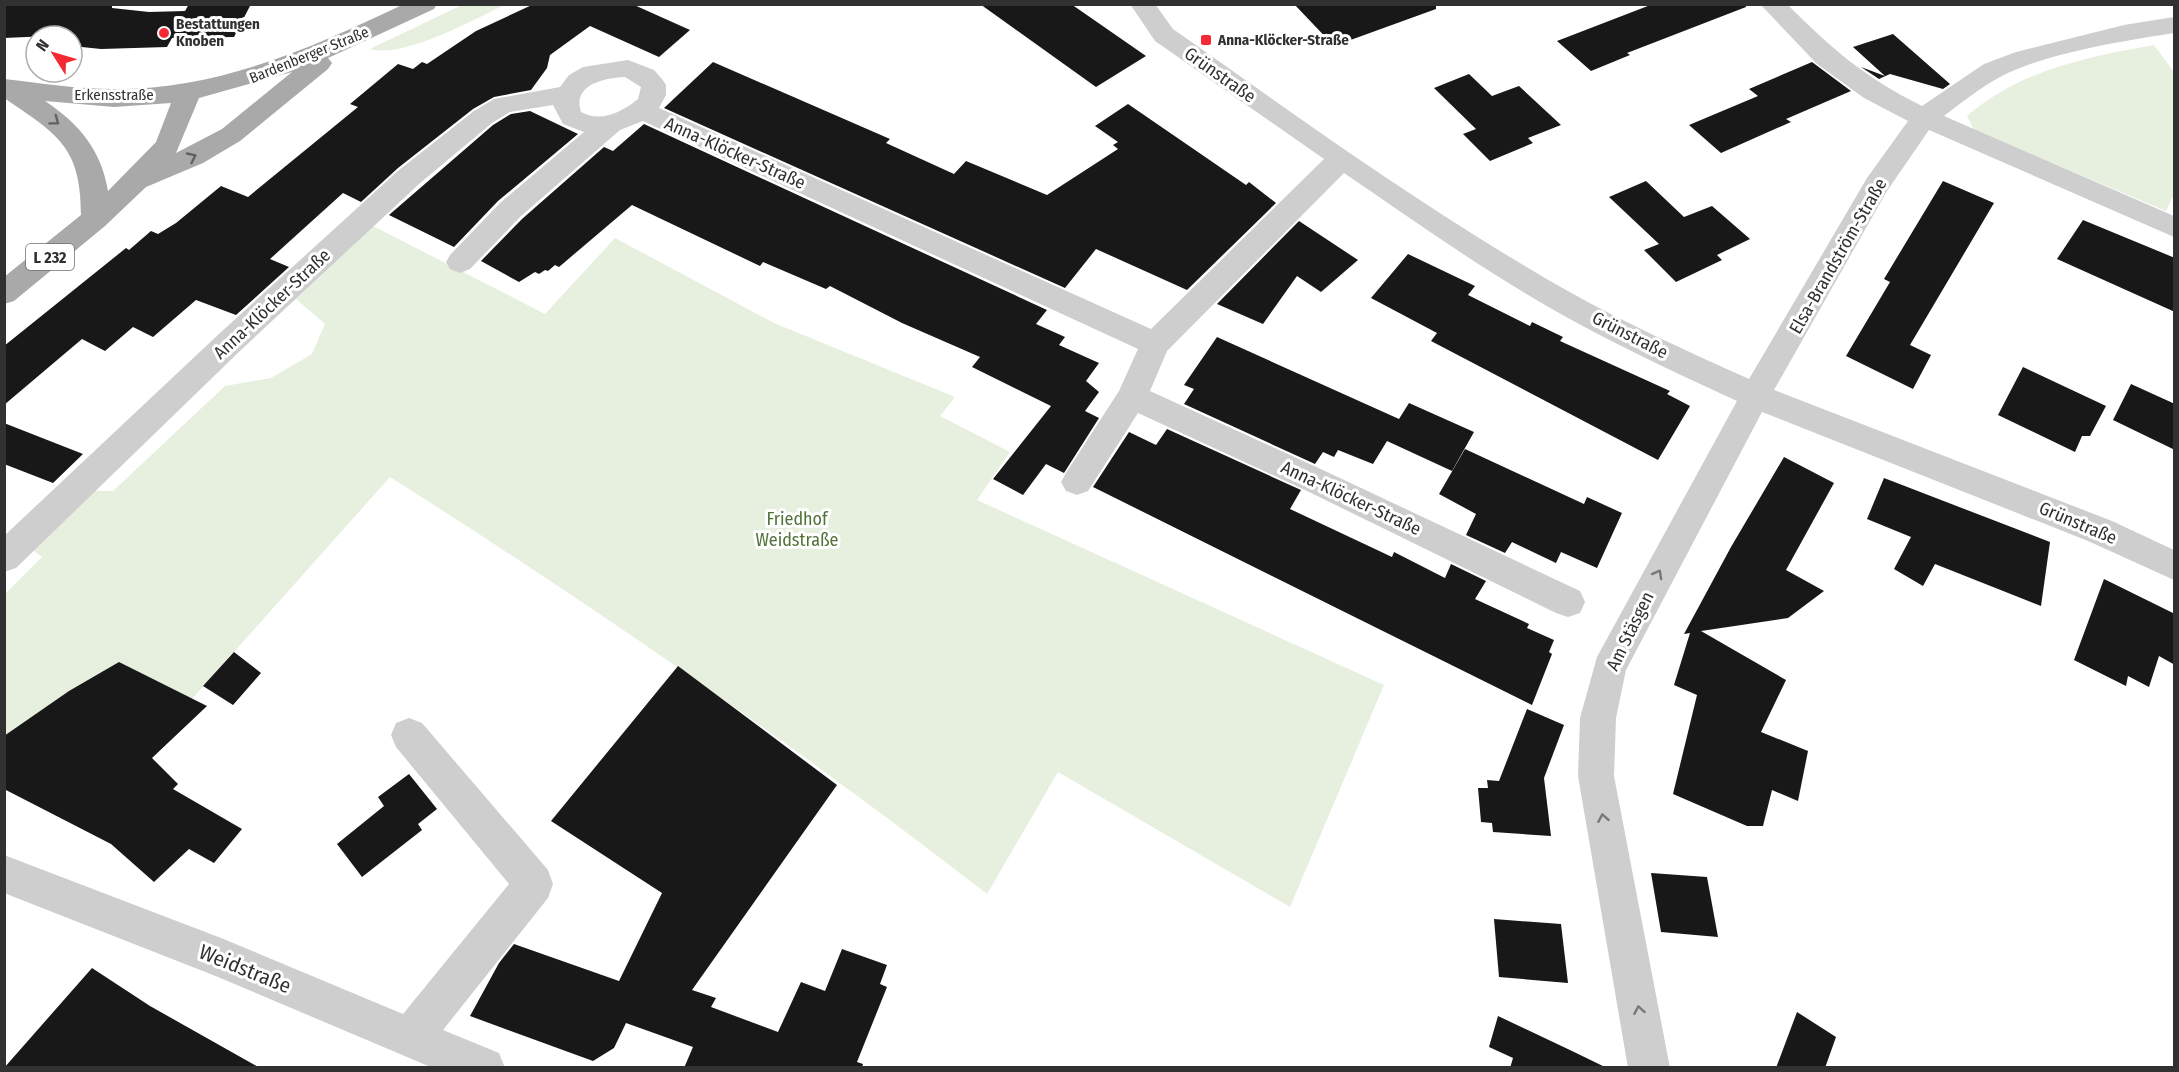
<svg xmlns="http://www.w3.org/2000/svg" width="2179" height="1072" viewBox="0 0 2179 1072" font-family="'Fira Sans Condensed',sans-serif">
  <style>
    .green { fill: #e7efdf }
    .building { fill: #181818 }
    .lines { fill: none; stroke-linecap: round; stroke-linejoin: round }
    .minor { fill: #cecece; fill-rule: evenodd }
    .major { fill: #a9a9a9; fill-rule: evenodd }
    .oneway { stroke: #616161 }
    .oneway2 { stroke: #787878 }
    .poi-dot { fill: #f32934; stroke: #fff; stroke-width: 2 }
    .labels { text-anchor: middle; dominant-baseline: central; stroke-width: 6; stroke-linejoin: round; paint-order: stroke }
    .far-poi-label { font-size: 15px; font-weight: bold; fill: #313131; stroke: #fff; text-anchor: start }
    .far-street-label { font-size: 15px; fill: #313131; stroke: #fff }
    .shield { fill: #fff; stroke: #6f6f6f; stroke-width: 1.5 }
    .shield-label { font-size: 16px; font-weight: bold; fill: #313131 }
    .street-label { font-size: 18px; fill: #313131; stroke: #fff }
    .park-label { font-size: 18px; fill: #53723a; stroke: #fff }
    .near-street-label { font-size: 21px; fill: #313131; stroke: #fff }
  </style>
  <rect width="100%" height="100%" fill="#fff"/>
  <!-- green -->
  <path class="green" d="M462,5H504C474,20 402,59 370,49Z
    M2154,45L2174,72V194L2166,211L1974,130L1967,116C2023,69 2084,58 2154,45Z
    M373,226L545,314L615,238L774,323L955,397L940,416L1010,452L977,500L1384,685L1290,907L1058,772L987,894C795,745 595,607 390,477L191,700L119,662L5,736V594L42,557L30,548L91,491H113L225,386L271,378L312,354L325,324L296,299Z"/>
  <!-- building -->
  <path class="building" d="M4,4H112V8L149,12L185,11L189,4H251L234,37L172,38L167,47L101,49L72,46V35L4,38Z
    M534,4H632L690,30L659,57L590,26L550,55L547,68L531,90L494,97L473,109L398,168L361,202L343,193L270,259L289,267L236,315L196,300L153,337L133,327L105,351L82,339L4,405V346L126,248L129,250L151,231L158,234L176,223L221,186L248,197L358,107L350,104L398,64L413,69L422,62L427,64L476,31Z
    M980,4H1071L1146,56L1096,87Z
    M1294,4H1436V9L1334,46Z
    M1653,4H1746V7L1627,53L1630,55L1591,71L1557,41Z
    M1893,34L1950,84L1943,89L1890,74L1879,79L1861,67L1885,76L1853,47Z
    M713,62L890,139L886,143L954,174L966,161L1047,195L1118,149L1113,145L1118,142L1095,126L1128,104L1246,185L1249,182L1276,203L1187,290L1096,249L1065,288L664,108Z
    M1812,62L1851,91L1786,119L1791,122L1721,153L1689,125L1758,96L1749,89Z
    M1469,74L1492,96L1519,86L1561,125L1528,138L1533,143L1490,161L1463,134L1476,129L1434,88Z
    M530,111L578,134L498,201L454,247L389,215L493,125L511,114Z
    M644,124L1047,310L1036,324L1065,337L1059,345L1099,363L1086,381L1099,392L1085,411L1099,418L1064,473L1046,464L1023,495L993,479L1051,406L972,367L980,357L902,323L830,286L826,289L763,262L760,266L632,205L559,267L555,265L548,271L545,270L539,274L535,272L519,282L481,261L522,219L604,147L613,151Z
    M1646,181L1684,217L1712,206L1750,239L1717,255L1722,260L1676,282L1644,250L1659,244L1609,197Z
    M1943,181L1994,203L1910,345L1931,355L1913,389L1846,356L1890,282L1884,279Z
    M2083,220L2175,258V312L2057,259Z
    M1299,221L1358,260L1321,292L1297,276L1263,324L1217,304Z
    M1408,254L1475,286L1468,295L1530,326L1532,322L1563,337L1560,341L1670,391L1667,394L1690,406L1658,460L1431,341L1437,333L1371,298Z
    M1217,337L1399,419L1409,403L1474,432L1452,471L1387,441L1373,464L1338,450L1334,457L1323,452L1315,464L1184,404L1194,389L1184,385Z
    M2023,367L2106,406L2090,436H2082L2075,452L1998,415Z
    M2131,384L2175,404V450L2113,420Z
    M4,423L83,454L53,483L4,464Z
    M1167,429L1301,490L1290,509L1392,557L1394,552L1445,578L1451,564L1486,581L1475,599L1529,624L1527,628L1554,640L1549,652L1552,654L1532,705L1093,487L1129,432L1156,445Z
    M1465,449L1584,504L1587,497L1622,513L1597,568L1561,552L1556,563L1512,542L1505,553L1466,535L1476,514L1439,494Z
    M1784,457L1834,483L1786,570L1824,591L1788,618L1701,631L1786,680L1761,732L1808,751L1798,801L1772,790L1763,826H1747L1673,794L1697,695L1674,685L1690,633L1684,634L1731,547Z
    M1884,478L2050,542L2041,606L1935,564L1923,586L1894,569L1911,537L1867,519Z
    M2104,579L2175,614V665L2159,656L2149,687L2128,676L2126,686L2074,660Z
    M234,652L261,673L233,705L203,686Z
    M119,662L207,706L152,758L178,784L173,789L242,829L214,863L189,849L154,882L111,844L4,789V736L69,691Z
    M678,666L837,785L692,990L716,998L711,1007L778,1032L801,982L825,991L842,949L887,965L880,984L887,987L857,1062L863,1064L862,1068H684L693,1047L626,1023L614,1048L593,1061L470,1016L499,963L514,944L619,981L662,893L551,821Z
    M1527,709L1564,725L1544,778L1551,836L1493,832L1492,823L1481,822L1478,788H1488L1487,780L1499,781Z
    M409,774L437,809L418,824L422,830L362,877L337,844L384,806L378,797Z
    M1651,873L1707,877L1718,937L1661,932Z
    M1494,919L1561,924L1568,983L1499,977Z
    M92,968L150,1006L260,1068H4Z
    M1797,1012L1836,1037L1825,1068H1776Z
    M1498,1016L1572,1051L1607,1068H1510L1513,1058L1489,1047Z"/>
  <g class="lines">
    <!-- minor -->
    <path class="minor" d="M1130,4H1155L1173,29C1301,119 1429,212 1566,290C1625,323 1687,351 1749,379L1867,178L1908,121L1864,98L1817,64L1760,4H1787C1833,50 1864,77 1922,106L1984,64L2016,52L2124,25L2174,17V33C2124,41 2045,53 2000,77C1980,88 1962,102 1944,116L2174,216V237L1929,130L1887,191L1774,390L2112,521L2174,550V580L2088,541L1762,412L1626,670L1616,718L1614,776L1670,1068H1628L1578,776L1580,718L1597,657L1737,401C1672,371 1607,341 1545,305C1476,265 1410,218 1344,173L1167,351L1150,391L1325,471L1580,591L1585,602L1580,613L1568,617L1556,613L1303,489L1138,413L1088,491L1077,495L1066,491L1061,482L1066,473L1119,391L1138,349L643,121L620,130L520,217L470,269L460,273L450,269L446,262L450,255L500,203L584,132L563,124L553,105L510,112L492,123L419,184L242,349L16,568L4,572V536L220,333L399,170L474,111L494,99L560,87L569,75L583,67L628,60L654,70L662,79L666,85V95L659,108L1151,329L1324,159L1155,41ZM625,77L641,87L638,99C622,112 601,123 581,112C572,84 605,78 625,77Z
      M409,718L422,723L548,870L553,884L548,898L443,1030L499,1053L505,1068H433L218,977L4,893V855L221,938L403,1014L509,884L396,747L391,735L396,723Z"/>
    <!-- major -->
    <path class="major" d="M404,4H437L434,9L328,58L332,63L328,69L240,141L203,163L146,187L105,226L14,301L4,304V277L81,215C81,146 57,134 4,98V79C40,83 77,89 113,89C217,90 312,48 404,4ZM292,72L222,129L176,153L199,98ZM45,101L114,107L171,103L156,142L108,191C101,149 79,124 45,101Z"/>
  </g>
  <!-- one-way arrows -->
  <defs><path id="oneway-chevron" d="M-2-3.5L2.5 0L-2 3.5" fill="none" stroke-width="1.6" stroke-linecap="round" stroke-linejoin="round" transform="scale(1.5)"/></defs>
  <g class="oneway">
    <use href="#oneway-chevron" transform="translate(55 121) rotate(37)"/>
    <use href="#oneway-chevron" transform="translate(192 157) rotate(-25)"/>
  </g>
  <g class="oneway2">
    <use href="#oneway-chevron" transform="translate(1658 574) rotate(-61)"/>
    <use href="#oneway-chevron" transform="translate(1603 818) rotate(-100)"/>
    <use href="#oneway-chevron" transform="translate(1639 1010) rotate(-100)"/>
  </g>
  <!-- markers -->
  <g class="poi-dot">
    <circle cx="164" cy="33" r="6"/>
    <rect x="1200" y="34" width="12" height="12" rx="3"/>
  </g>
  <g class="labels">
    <!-- far-poi labels -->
    <g class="far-poi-label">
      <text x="176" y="24">Bestattungen<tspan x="176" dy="17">Knoben</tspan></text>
      <text x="1218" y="40">Anna-Klöcker-Straße</text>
    </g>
    <!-- far-street labels -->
    <g class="far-street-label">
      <text transform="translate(309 55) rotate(-22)">Bardenberger Straße</text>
      <text x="114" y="95">Erkensstraße</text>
    </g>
    <!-- shield labels -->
    <rect class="shield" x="26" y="244" width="48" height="26" rx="4.5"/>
    <g class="shield-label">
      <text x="50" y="257">L 232</text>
    </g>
    <!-- street labels -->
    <g class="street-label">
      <text transform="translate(1220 75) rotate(35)">Grünstraße</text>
      <text transform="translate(735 153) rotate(24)">Anna-Klöcker-Straße</text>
      <text transform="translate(1838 256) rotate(-60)">Elsa-Brandström-Straße</text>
      <text transform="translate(272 304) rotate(-43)">Anna-Klöcker-Straße</text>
      <text transform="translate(1630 335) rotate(27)">Grünstraße</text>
      <text transform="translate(1351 498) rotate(25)">Anna-Klöcker-Straße</text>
      <text transform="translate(2078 523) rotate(23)">Grünstraße</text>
      <text transform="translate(1630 631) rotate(-64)">Am Stäsgen</text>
    </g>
    <!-- park labels -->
    <g class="park-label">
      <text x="797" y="519">Friedhof<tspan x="797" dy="21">Weidstraße</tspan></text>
    </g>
    <!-- near-street labels -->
    <g class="near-street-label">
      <text transform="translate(245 969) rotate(22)">Weidstraße</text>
    </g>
  </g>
  <!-- border -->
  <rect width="2179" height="1072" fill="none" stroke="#313131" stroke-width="12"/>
  <!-- north arrow -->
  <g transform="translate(54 54) rotate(307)"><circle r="28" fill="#ffffff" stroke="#adadad" stroke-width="1.5"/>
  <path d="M0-4.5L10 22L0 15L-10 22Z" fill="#f32934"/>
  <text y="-9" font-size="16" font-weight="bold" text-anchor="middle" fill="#313131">N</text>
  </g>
</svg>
